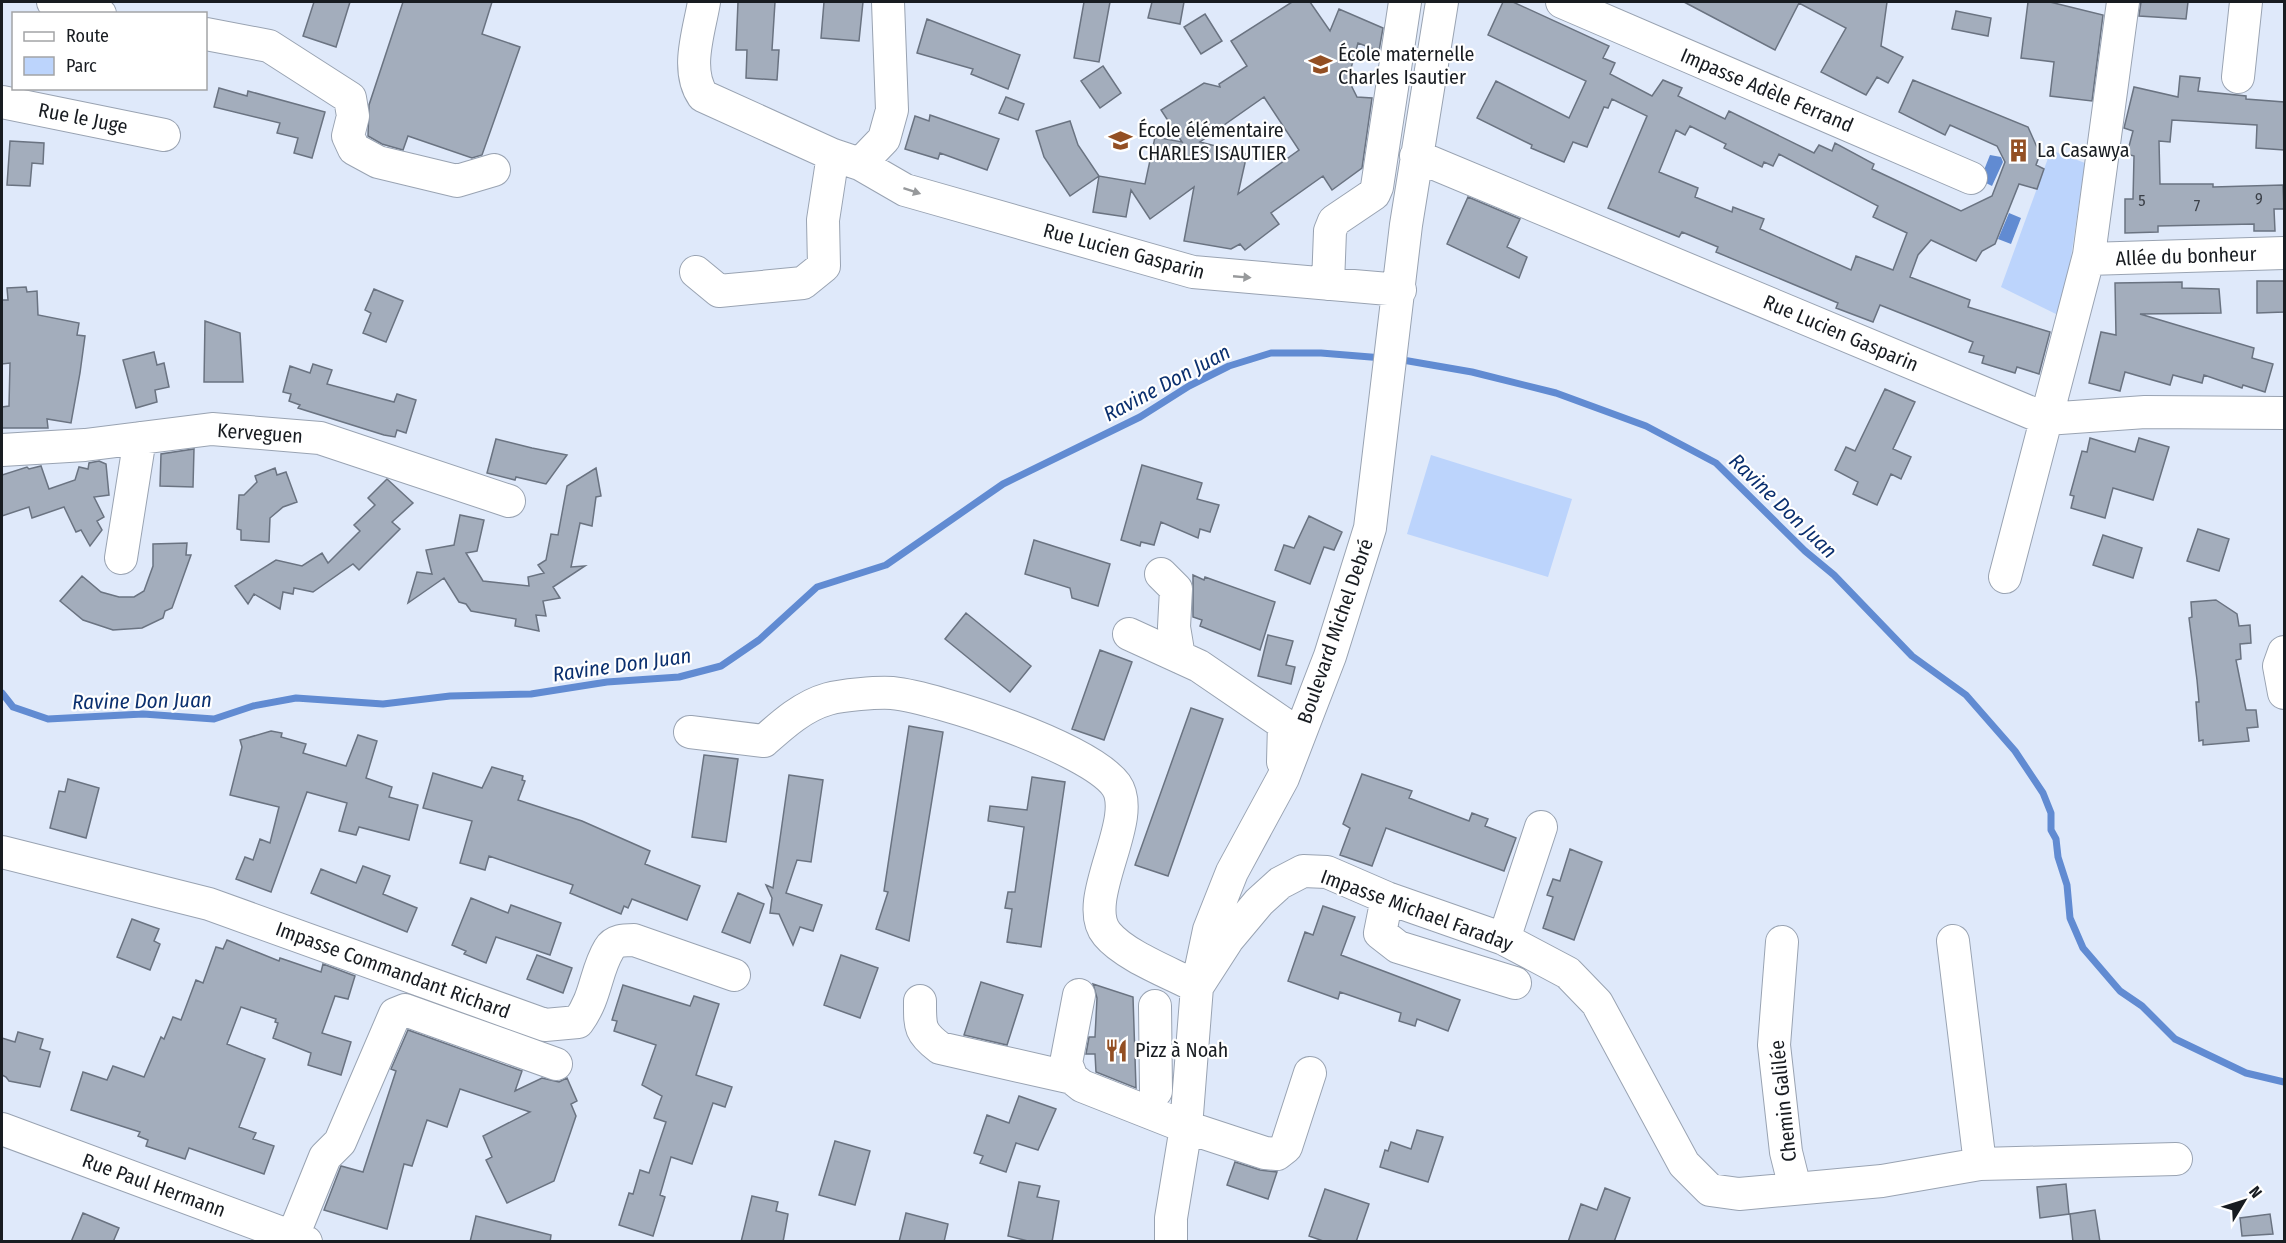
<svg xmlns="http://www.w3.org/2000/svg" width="2286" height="1243" viewBox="0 0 2286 1243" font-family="'Fira Sans Condensed',sans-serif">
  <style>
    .green { fill: #bcd4fc }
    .water { fill: #618bd2 }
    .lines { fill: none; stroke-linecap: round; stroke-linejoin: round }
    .stream { stroke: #618bd2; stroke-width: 7 }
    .building { fill: #a3adbc; stroke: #6a7381; stroke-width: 1.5; fill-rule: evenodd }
    .minor-casing { stroke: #99a3b2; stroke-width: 34 }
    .minor { stroke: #fff; stroke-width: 32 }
    .oneway { fill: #97999b }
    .labels { text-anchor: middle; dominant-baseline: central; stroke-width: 4.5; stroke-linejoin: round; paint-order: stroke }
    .number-label { font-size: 16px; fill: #3b4048 }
    .poi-label { font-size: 20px; fill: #181c21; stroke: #fff; text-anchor: start }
    .street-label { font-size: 20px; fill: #181c21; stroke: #fff }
    .water-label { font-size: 21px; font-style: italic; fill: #0b306f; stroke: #fff }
  </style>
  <rect width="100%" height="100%" fill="#dfe9fa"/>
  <!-- green -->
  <path class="green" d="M2051,150L2085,163L2062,317L2001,287Z
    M1431,455L1572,499L1548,577L1407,534Z"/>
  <!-- water -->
  <path class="water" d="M1990,155L2001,157L2003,162L1992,186L1980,180Z
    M2009,213L2021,218L2011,244L1998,239Z"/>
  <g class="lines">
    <!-- stream -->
    <path class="stream" d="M1397,359L1472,372L1556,393L1646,426L1716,463L1805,551L1834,575L1912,656L1966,695L2015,751L2043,793L2051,813V830L2056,839L2058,857L2067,885L2070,918L2083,948L2120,991L2142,1006L2175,1039L2246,1073L2284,1082
      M2,693L13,707L48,719L143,714L214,719L253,706L296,698L383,704L450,696L531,694L607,682L679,677L721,666L759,640L817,587L886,565L1003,484L1140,417L1189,386L1229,366L1271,353H1321L1383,358"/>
  </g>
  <!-- building -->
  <path class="building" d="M314,2H350L336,47L303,36Z
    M403,2H492L482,34L520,47L482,155L472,158L408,136L403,150L382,144L368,136L369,105Z
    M738,2H775L772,50H779L777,80L746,78L747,50H736Z
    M824,2H863L859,41L821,38Z
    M1084,2H1110L1099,62L1074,58Z
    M1152,2H1184L1180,24L1148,18Z
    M1292,2H1310L1330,31L1339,9L1383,28L1379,51L1358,43L1348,79L1357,97L1372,98L1362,168L1332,190L1323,176L1271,213L1279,224L1245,250L1240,244L1231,249L1184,241L1194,187L1150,219L1131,190L1126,217L1093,212L1099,176L1145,184L1155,137L1182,142L1161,110L1204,83L1220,87L1219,84L1247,66L1231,41ZM1264,97L1299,150L1238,194L1247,154L1200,142Z
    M1503,2H1513L1609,46L1603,58L1615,63L1610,74L1652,96L1663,80L1682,88L1678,96L1725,119L1729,111L1814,153L1819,145L1832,151L1835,143L1874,164L1872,169L1961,211L1992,196L2005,162L1997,146L1950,125L1945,135L1899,112L1913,80L2028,127L2040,154L2036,165L2044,169L2037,189L2019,184L1995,244L1982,251L1976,261L1931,240L1918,255L1910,277L1970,300L1968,307L2050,332L2039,374L2017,367L2015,373L1982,363L1984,356L1969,352L1973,342L1880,305L1873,322L1836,308L1838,303L1716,252L1718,247L1682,232L1679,237L1608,208L1647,116L1612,99L1608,108L1604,107L1587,147L1573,142L1564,162L1531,148L1532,145L1477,118L1496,81L1569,118L1586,81L1488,35ZM1690,126L1726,144L1724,148L1762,167L1764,162L1773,166L1779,154L1878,206L1873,217L1907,233L1893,270L1856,256L1851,270L1760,229L1764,219L1733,207L1732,212L1695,197L1698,188L1659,172L1676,130L1685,135Z
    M1684,2H1887L1881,46L1903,57L1888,83L1877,77L1866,95L1821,72L1846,28L1799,3L1775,50Z
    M2028,2H2050L2103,15L2092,101L2050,96L2054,62L2021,58Z
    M2141,2H2188L2186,19L2139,16Z
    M1956,11L1991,18L1988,36L1952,29Z
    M1205,14L1222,41L1201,54L1184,27Z
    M927,19L1020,55L1008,89L971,74L973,69L917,53Z
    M1103,66L1121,93L1100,108L1081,81Z
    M2180,76L2200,78L2198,91L2246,96V99L2284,102V150L2256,148L2257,125L2172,120L2170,142L2159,141L2160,184H2213V187L2283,185L2284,209H2274L2275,231H2254V224L2158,226V232L2125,233V199H2133L2134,156L2127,154L2133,131L2124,128L2134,87L2178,97Z
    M219,88L247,96L248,91L325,112L312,158L294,153L298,138L277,133L280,123L214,107Z
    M1006,97L1024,104L1018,120L999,113Z
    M930,115L999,139L987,170L940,153L938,159L905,149L915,116L929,121Z
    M1070,121L1078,145L1099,176L1070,196L1044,157L1036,131Z
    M10,141L44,143L43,164L32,163L30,186L7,185Z
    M1468,197L1520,219L1507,247L1527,257L1519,278L1447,244Z
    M2257,281H2284V312L2257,313Z
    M2182,282V288L2219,289L2221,313L2140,314L2254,348L2252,358L2273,364L2265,392L2243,385L2242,388L2204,375L2202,383L2173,375L2170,385L2125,372L2120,391L2089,383L2101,332L2116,335L2115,283Z
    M26,287L27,292L37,291L38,315L79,323L77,335L85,336L80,373L71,423L47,419L48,428H2V407L9,406L10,363L2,364V300H8L7,288Z
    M374,289L403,301L386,342L363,333L371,313L365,310Z
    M205,321L240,333L243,382H204Z
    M154,352L157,365L164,363L169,387L155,390L157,402L136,408L123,360Z
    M313,364L332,370L327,384L394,402L397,394L416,400L406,433L397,430L395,437L384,435L298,408L300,405L289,401L291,394L283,392L290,366L310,373Z
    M1885,389L1915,402L1893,449L1911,457L1901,479L1891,474L1877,505L1853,494L1858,482L1835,470L1846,447L1855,451Z
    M2090,438L2135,452L2139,438L2169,447L2153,500L2113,488L2105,518L2071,508L2074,496L2070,495L2082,451L2087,452Z
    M496,439L532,448L567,455L546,484L516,477L515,480L487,473Z
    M194,449L193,487L160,486L161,454Z
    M99,461L106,464L109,495L94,497L104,517L97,521L102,530L90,546L81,530L76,532L64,507L32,518L29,507L2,516V475L27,467L29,469L41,466L49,489L75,480L79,467L88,469L89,463Z
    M1142,465L1202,483L1197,499L1219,505L1210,532L1200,529L1198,538L1161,522L1154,545L1141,542L1140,546L1121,540Z
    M275,468L277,475L286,472L297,502L283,507L270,518L269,542L241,540V530L237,529L239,495H244L257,482L255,476Z
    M596,468L601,496L596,497L592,526L580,523L571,567L585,566L553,587L560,598L543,601L546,616L536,615L539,631L515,626L516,619L471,611L466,604L459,602L444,578L408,603L417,572L432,574L426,550L454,545L460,515L484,520L477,551L466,553L483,581L529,586L528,577L544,573L538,565L546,560L551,534L558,535L567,486Z
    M387,479L413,503L392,522L400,529L359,570L353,564L313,592L294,588L293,594L283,592L280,609L254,594L248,604L235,586L276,560L302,566L322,553L328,563L360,531L354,525L375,505L368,498Z
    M1309,516L1342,532L1334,550L1324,547L1310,584L1275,570L1284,545L1294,548Z
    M2198,529L2229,539L2219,571L2187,561Z
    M2103,535L2142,548L2133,578L2093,565Z
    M1034,540L1110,564L1098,606L1072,598L1070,588L1025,574Z
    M187,543L186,555H191L172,608L165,611L163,618L142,628L113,630L83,620L60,601L82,576L101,592L119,597H134L144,591L153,566V544Z
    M1193,575L1204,580L1205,577L1275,602L1260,650L1200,626L1202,620L1193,617Z
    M2216,600L2237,614L2239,626L2250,625L2251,643L2240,644L2241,659L2236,660L2246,710H2256L2258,727L2247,728L2249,741L2203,745V740L2199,741L2196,702H2199L2197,680L2189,618L2192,617L2191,602Z
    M966,613L1031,666L1010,692L945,639Z
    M1268,635L1293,641L1286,665L1295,667L1291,684L1258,676Z
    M1100,650L1132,662L1104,740L1072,729Z
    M1191,708L1223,719L1168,876L1135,865Z
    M909,726L943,732L909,941L876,929L888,892L884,891Z
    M271,731L282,733L281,737L306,744L303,753L346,766L358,735L377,741L366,778L392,787L389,797L418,805L409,840L359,827L356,835L339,831L347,803L307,792L271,892L236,879L245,857L253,860L260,839L270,843L279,807L230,795L242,747L240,740Z
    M704,755L738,759L726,842L692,837Z
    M492,767L523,776L522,780L525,781L518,800L582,821L650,851L645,864L700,886L687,920L632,899L628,908L624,906L621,914L570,893L573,885L489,856L485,870L460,863L472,821L423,808L433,773L482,788Z
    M1362,774L1412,791L1409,798L1469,821L1472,813L1488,819L1485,826L1516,838L1504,871L1386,828L1372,866L1340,855L1350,828L1343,824Z
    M789,775L823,780L811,862L797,860L786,893L822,905L813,931L800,927L793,945L779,914L770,913L772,898L766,885L773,888Z
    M1032,777L1065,782L1041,947L1007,942L1012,909L1005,908L1008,892H1015L1024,827L988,821L990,806L1027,810Z
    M68,779L99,788L86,838L50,828L59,791L65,792Z
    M1570,849L1602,862L1574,940L1543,928L1553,897L1547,895L1553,879L1560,881Z
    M363,866L390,876L383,894L417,908L407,932L311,893L321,869L356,883Z
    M738,893L764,904L750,943L722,932Z
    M471,898L508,913L511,905L561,923L550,955L496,937L486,963L464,954L466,951L452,945Z
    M1323,906L1355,917L1341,955L1460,1000L1448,1031L1417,1019L1415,1026L1399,1021L1401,1013L1340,992L1338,999L1288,981L1305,932L1313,935Z
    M132,919L159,929L154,941L160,944L150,970L117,957Z
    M227,940L279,961L280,958L321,972L323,964L355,976L348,999L335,996L322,1033L351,1042L341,1075L308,1065L311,1053L273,1038L278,1023L275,1022L276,1019L241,1007L227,1044L265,1059L239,1127L256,1133L253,1139L274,1146L264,1174L189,1148L185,1159L146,1146L148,1140L138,1136L140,1132L71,1110L83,1072L107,1080L113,1066L144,1077L161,1037L164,1039L173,1017L181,1020L196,980L203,983L216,947L223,949Z
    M537,955L572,968L563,993L527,979Z
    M841,955L878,968L860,1018L824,1005Z
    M981,982L1023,995L1007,1045L964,1035Z
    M1093,984L1133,997L1136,1088L1096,1072L1095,1054H1086L1089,1037H1095L1097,998Z
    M623,985L690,1006L694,996L719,1004L696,1075L732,1087L725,1107L713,1103L692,1164L671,1157L660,1195L665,1197L653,1236L619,1225L629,1193L633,1194L640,1170L649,1173L666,1122L654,1118L662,1096L642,1085L656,1045L614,1031L617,1021L612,1020Z
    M408,1030L522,1071L515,1091L542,1078L559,1082L567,1078L577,1101L571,1104L576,1116L554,1181L507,1203L486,1160L492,1157L483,1136L530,1112L460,1089L447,1127L427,1120L412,1166L404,1164L387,1229L324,1210L341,1166L363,1172L396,1071L391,1069Z
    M18,1032L43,1039L40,1049L50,1052L40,1087L9,1081L6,1077L2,1075V1038L15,1042Z
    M1019,1096L1056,1109L1038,1150L1016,1143L1006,1172L980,1163L983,1156L974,1153L987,1115L1009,1123Z
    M1417,1130L1443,1137L1428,1182L1380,1167L1385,1150L1388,1151L1391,1142L1411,1149Z
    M835,1141L870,1151L855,1205L819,1195Z
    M1235,1162L1260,1170L1277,1172L1268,1199L1227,1185Z
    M1019,1182L1040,1186L1037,1197L1059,1201L1052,1242H1032L1008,1236Z
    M2066,1184L2069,1214L2040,1218L2037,1187Z
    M1605,1188L1630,1198L1614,1242H1568L1581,1204L1597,1210Z
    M1325,1189L1369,1204L1356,1242H1326L1309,1236Z
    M752,1196L778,1202L776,1211L788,1214L783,1242H741Z
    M2095,1210L2100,1242H2073L2070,1214Z
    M83,1213L119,1228L113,1242H71Z
    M906,1213L948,1224L944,1242H899Z
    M2270,1214L2273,1234L2242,1236L2240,1218Z
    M476,1216L551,1235L550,1242H470Z"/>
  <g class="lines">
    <defs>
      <path id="minor" d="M53,2L100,14
        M704,2C699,32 685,70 703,96L833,155L860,164L905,190L1193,272L1400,290
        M1562,2L1971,178
        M206,34L269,46L350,98L353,116L348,136L354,149L378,162L457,181L494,170
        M2238,77L2246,2
        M2,102L164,135
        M1416,156L2046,419L2145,412L2284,413
        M860,164L884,139L892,110L888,2
        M2088,259L2284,253
        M696,272L719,291L803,283L824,266L823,220L833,155
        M1328,284L1330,231L1334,221L1374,194L1377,187L1405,2
        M2,450L85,445L212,429L320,438L509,501
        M121,558L140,438
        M1161,574L1176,589L1174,627L1179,657
        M2005,577L2089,255L2123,2
        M1129,634L1199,666L1284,724L1283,762
        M2284,652L2279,666L2284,693
        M690,732L764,741C783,724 803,706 828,699C842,695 877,692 892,693C939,698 1089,748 1116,785C1140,819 1079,901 1107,934C1125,956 1171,973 1197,987L1228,939L1259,902L1280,883L1303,871L1327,872L1387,898L1504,939L1568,973L1597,1003L1684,1164L1710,1190L1739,1194L1882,1181L1980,1164L1953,941
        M2,852L209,904L545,1025L578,1022C597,996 595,972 609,949C614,940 624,940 634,940L734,975
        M1387,898L1380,933L1398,947L1515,983
        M1504,939L1541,827
        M1782,942L1774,1045L1786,1152L1795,1188
        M1079,995L1066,1063L1072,1078L1082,1086L1186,1127L1265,1153L1277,1154L1286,1147L1310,1073
        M920,1001C920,1027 919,1032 940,1048L1072,1078
        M1155,1006L1156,1091
        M2,1129L306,1242
        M1980,1164L2176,1159
        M293,1236L325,1157L340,1142L395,1014L405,1010L556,1064
        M1171,1242V1218L1186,1127L1197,987L1209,930L1232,872L1283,778L1330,656L1370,528L1406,225L1442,2"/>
    </defs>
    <!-- minor casing -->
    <use href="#minor" class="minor-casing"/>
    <!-- minor -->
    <use href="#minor" class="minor"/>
  </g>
  <!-- one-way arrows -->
  <defs><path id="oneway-solid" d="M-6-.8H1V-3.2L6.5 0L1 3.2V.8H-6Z" transform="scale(1.5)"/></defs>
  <g class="oneway">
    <use href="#oneway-solid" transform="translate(912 191) rotate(18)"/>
    <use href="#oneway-solid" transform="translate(1242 277) rotate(5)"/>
  </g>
  <!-- icons -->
  <defs>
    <symbol id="school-bare" viewBox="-9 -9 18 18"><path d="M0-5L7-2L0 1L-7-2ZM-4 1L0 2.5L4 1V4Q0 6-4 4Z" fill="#934f23" stroke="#fff" stroke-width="2.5" paint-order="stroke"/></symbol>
    <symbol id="building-bare" viewBox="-9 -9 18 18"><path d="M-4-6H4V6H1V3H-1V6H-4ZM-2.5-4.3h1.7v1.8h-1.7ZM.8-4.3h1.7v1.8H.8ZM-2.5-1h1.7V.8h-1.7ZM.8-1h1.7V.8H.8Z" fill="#934f23" stroke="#fff" stroke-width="2.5" paint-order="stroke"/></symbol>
    <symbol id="restaurant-bare" viewBox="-9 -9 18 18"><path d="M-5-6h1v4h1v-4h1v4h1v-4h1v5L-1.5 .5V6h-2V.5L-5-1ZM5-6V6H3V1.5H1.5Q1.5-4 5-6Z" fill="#934f23" stroke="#fff" stroke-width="2.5" paint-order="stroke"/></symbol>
  </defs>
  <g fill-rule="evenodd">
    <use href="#school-bare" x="1304" y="48" width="33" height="33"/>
    <use href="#school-bare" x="1104" y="124" width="33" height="33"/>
    <use href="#building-bare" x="2002" y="134" width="33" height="33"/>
    <use href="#restaurant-bare" x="1100" y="1034" width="33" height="33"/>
  </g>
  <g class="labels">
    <!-- number labels -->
    <g class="number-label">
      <text x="2259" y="198">9</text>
      <text x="2142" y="200">5</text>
      <text x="2197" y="205">7</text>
    </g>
    <!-- poi labels -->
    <g class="poi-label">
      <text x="1338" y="54">École maternelle<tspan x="1338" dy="23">Charles Isautier</tspan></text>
      <text x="1138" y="130">École élémentaire<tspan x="1138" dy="23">CHARLES ISAUTIER</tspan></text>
      <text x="2037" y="150">La Casawya</text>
      <text x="1135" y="1050">Pizz à Noah</text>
    </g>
    <!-- street labels -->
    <g class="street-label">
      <text transform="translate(1767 90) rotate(23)">Impasse Adèle Ferrand</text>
      <text transform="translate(83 118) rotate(11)">Rue le Juge</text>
      <text transform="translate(1124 251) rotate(15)">Rue Lucien Gasparin</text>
      <text transform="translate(2186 256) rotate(-2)">Allée du bonheur</text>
      <text transform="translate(1841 333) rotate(23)">Rue Lucien Gasparin</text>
      <text transform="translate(260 433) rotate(4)">Kerveguen</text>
      <text transform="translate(1335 631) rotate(-71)">Boulevard Michel Debré</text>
      <text transform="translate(1417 910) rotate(20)">Impasse Michael Faraday</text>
      <text transform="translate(393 970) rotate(20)">Impasse Commandant Richard</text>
      <text transform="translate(1783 1101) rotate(-96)">Chemin Galilée</text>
      <text transform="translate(154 1185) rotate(20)">Rue Paul Hermann</text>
    </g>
    <!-- water labels -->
    <g class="water-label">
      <text transform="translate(1167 383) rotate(-28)">Ravine Don Juan</text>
      <text transform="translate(1783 506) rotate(44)">Ravine Don Juan</text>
      <text transform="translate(622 665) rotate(-8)">Ravine Don Juan</text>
      <text transform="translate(142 701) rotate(-1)">Ravine Don Juan</text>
    </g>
  </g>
  <!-- border -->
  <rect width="2286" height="1243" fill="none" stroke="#181c21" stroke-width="6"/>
  <!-- legend -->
  <rect x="12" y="12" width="195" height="78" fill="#ffffff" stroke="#a3a4a6" stroke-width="1.5"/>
  <rect x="24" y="32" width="30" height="9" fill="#ffffff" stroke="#a3a4a6" stroke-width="1.5"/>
  <text x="66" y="42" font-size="18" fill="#181c21">Route</text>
  <rect x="24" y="57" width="30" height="18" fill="#bcd4fc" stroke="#a3a4a6" stroke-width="1.5"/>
  <text x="66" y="72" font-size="18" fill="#181c21">Parc</text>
  <!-- north arrow -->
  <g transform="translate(2244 1201) rotate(52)" stroke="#ffffff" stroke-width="4.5" paint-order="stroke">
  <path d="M0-4.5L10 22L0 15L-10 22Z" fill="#181c21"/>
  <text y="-9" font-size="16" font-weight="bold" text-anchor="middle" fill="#181c21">N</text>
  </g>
</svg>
